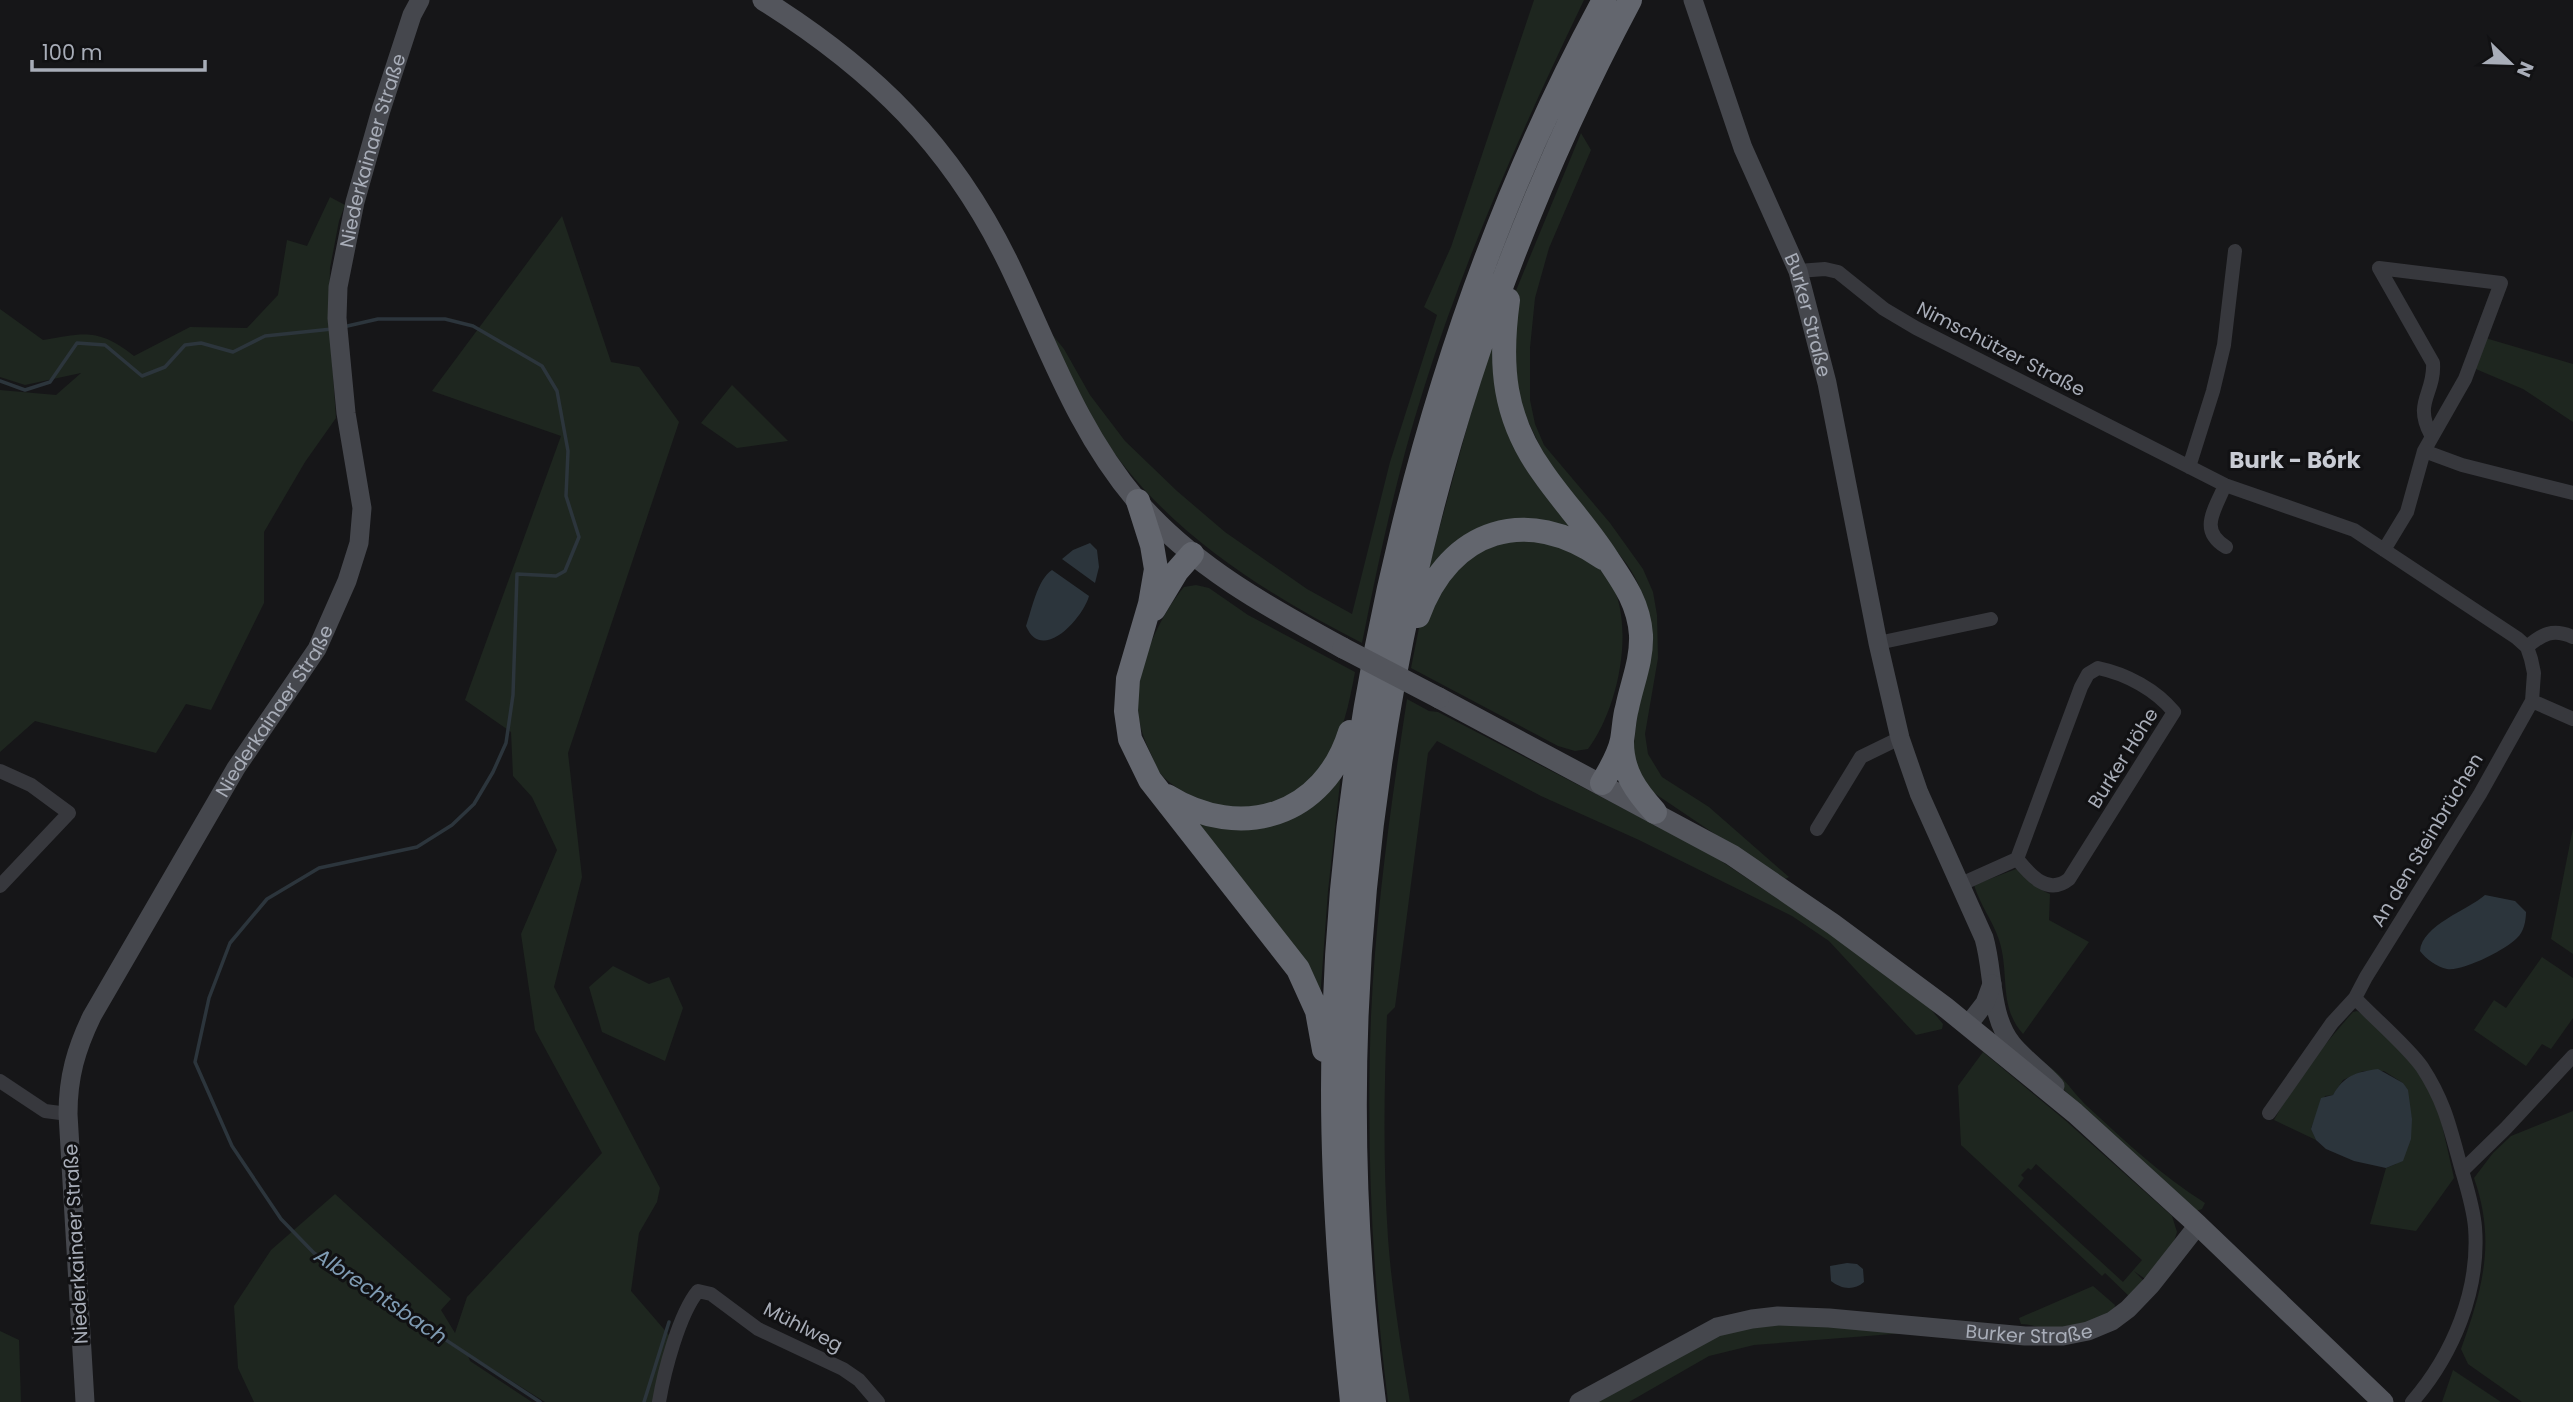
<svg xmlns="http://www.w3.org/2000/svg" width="2573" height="1402" viewBox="0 0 2573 1402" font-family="Poppins,sans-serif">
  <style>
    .green { fill: #1e261f; fill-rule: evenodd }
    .water { fill: #2c353c }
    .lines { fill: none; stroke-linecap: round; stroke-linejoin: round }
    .stream { stroke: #2c353c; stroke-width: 3.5 }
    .street { stroke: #37383d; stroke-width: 14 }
    .secondary { stroke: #45474d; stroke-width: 19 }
    .primary { stroke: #53555c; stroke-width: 21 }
    .highway { stroke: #63666e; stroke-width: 24 }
    .primary-bridge { stroke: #53555c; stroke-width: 21 }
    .labels { text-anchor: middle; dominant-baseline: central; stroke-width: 6; stroke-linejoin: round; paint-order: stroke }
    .street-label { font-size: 19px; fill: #a8adb8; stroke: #111113 }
    .water-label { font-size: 21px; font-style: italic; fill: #7f9bb3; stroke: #111113 }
    .quarter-label { font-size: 23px; font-weight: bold; fill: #c9ccd4; stroke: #111113 }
  </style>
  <rect width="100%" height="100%" fill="#161618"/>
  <!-- green -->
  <path class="green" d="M1534,0H1584C1523,127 1465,256 1423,391C1397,473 1379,558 1362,643C1266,594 1170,534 1107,443C1084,409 1068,371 1051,333L1064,349L1090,395L1125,441L1177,491L1225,532L1307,589L1352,614L1390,462L1437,315L1424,307L1451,247Z
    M1581,133L1591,150L1549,248L1535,298L1530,348V400L1535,424L1544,445L1610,523L1643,569L1653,592L1657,615L1658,658L1645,734L1648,754L1662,777L1709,807L1789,877L1783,880L1657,795L1639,782L1631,770L1648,619C1644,597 1639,581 1626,563L1553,473L1512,388L1515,293Z
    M330,197L345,205L339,221L330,268L329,318L336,418L305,462L264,532V603L211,710L186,704L156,753L35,721L0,752V390L56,395L81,373L25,385L0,377V309L43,340C84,333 99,328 134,356L190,327L247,328L278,295L287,240L307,246Z
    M562,216L611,362L639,367L679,422L568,753L582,877L554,987L660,1188L657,1202L639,1233L631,1291L675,1342L659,1402H545L467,1353L470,1361L532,1402H254L238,1368L234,1306L271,1250L335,1194L451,1299L441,1310L455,1333L467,1297L602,1153L535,1030L521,934L557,850L532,797L513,776L511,732L465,700L561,436L432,391Z
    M2482,337L2573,364V422L2523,389L2471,367Z
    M1492,344L1498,383L1588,535L1552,526L1428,570L1469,420Z
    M732,385L788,441L737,448L701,423Z
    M1518,533C1532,538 1591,557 1598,564C1641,606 1621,706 1588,749L1575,751L1558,746L1411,668L1420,623L1468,550Z
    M1196,585L1209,588L1248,615L1355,672C1349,705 1342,738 1323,767C1302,798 1261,812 1225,808C1215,807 1204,801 1195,797C1183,792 1169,784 1160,773C1156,768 1154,760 1151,754C1146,744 1141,731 1139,719C1132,676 1157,619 1184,587Z
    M1407,699L1429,711L1438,712L1709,853L1837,938L1929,1007L1943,1024L1942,1029L1916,1035L1829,941L1792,916L1639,840L1541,796L1437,741L1428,753L1395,1007L1387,1015C1384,1089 1383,1164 1388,1238C1392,1293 1401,1348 1410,1402H1388C1372,1274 1366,1145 1371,1016C1376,909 1391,804 1407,699Z
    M1341,774L1328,891L1320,1000L1323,1025L1185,812L1255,827Z
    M2573,828V954L2551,939Z
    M2016,869C2029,877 2035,888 2050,894L2049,920L2089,942L2023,1034C1998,1006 2010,973 1999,940C1993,921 1980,905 1974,885Z
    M2542,957L2573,978V1018L2551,1049L2542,1044L2526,1066L2474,1030L2494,1000L2506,1008Z
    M613,966L649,984L669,977L683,1008L665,1061L602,1032L589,987Z
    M2357,1011L2365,1016L2417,1067L2438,1107L2454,1178L2416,1231L2370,1224L2386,1168L2396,1164L2412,1119L2403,1083L2384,1071H2363L2343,1080L2333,1095L2325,1096L2311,1128L2316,1140L2274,1120C2295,1080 2323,1046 2353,1012Z
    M1983,1052L2066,1121L2172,1216L2177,1232L2171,1250L2148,1281L2134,1271L2146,1283L2132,1299L2105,1273L2102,1276L1961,1145L1958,1086ZM2036,1164L2142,1260L2123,1282L2018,1186L2024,1178L2021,1175L2028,1168L2031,1170Z
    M2033,1058C2060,1068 2068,1088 2088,1107C2126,1142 2162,1176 2205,1203L2202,1209L2196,1211L2077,1103Z
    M2573,1111V1402H2522L2468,1364L2461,1349C2483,1288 2496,1241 2474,1178L2493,1153L2511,1136Z
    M2093,1286L2115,1305L2114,1311C2098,1322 2074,1329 2054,1330C2046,1330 2032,1324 2021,1324L2019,1318Z
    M1753,1320L1943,1330L1754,1345L1709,1356L1629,1402H1581Z
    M0,1331L19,1340L21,1402H0Z
    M2453,1370L2501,1402H2442Z"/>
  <!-- water -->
  <path class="water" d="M1090,543L1097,550L1099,567L1095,583L1062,559L1073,550Z
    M1052,570L1089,596C1083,618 1042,664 1026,626C1032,609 1037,580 1052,570Z
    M2485,895L2515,901L2526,912C2526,920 2524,932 2517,938C2507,949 2462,972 2447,969C2437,967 2426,959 2420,951C2422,925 2468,910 2485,895Z
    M2378,1069L2403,1083L2408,1090L2412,1119L2411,1139L2403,1161L2386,1168L2354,1161L2326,1149L2316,1140L2311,1129L2321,1098L2333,1095C2344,1076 2355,1072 2378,1069Z
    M1847,1263L1857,1264L1863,1269L1864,1282C1854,1291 1841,1289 1831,1281L1830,1266Z"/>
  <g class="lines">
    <!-- stream -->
    <path class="stream" d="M343,327L378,319H445L473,326L542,366L557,391L568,451L566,496L579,537L565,571L556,576L517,574L513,695L506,743L493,772L474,804L452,825L417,847L319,868L267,899L230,943L209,998L195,1062L232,1146L281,1219L314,1253L540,1402
      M0,381L25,390L50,382L77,343L105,345L142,376L165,367L185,345L201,343L233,352L265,336L332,329
      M644,1402L669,1322"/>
    <!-- street -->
    <path class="street" d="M2379,268L2501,283L2465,379L2424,451L2407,512L2384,550
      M2379,268L2433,363C2435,394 2413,402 2431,435
      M1798,271L1825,269L1838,272L1884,309L1916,328L2225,485L2354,530L2517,638L2527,647L2531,659L2534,673L2532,701L2480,794L2366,977L2355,998L2332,1023L2269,1113
      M2424,451L2462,465L2573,493
      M2189,467L2213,391L2224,345L2235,251
      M2225,485C2215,510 2198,530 2226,547
      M1878,643L1991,619
      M2527,647C2542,634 2553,628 2573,637
      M2532,701L2573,719
      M0,771L31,785L69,813L0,886
      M1817,829L1861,757L1900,738
      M1959,885L2017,859L2081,687L2088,674L2098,668C2127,674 2156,690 2174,712L2069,879C2048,896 2030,875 2017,859
      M2355,998C2374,1018 2407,1046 2422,1067C2443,1099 2449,1123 2459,1160C2465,1182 2473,1204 2475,1227C2480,1290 2453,1355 2412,1402
      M0,1081L45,1111L68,1114
      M2462,1171L2506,1128L2573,1056
      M659,1402C664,1372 679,1314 698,1291L711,1294L758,1329L843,1369L859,1380L878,1402"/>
    <!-- secondary -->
    <g class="secondary">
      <path id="s1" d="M1693,0L1743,148L1798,271L1827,383L1878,643L1900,738L1919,793L1984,938C1994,972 1989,1015 2012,1044C2024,1059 2042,1071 2055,1086"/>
      <path d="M1968,1025L1985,1003L1992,984"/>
      <path id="s2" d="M85,1402L68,1114C68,1077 76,1049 92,1016L236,768L317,649L347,581L359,543L362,508L346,413L337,318L338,287L355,202L381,110L412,15L420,0"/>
      <path id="s3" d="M1579,1402L1717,1327L1752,1319L1778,1316L1829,1318L2025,1336H2063L2088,1331L2112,1321L2128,1309L2151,1285L2198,1225"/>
    </g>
    <!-- primary -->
    <path class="primary" d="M763,0C873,69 952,146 1009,264C1049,347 1076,429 1137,501C1193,566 1268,607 1343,648
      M1439,698L1732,855L1833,924L1945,1007L2075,1113L2198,1225L2383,1402"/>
    <!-- highway -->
    <path class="highway" d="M1508,300C1499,365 1503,418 1543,473C1563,502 1588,528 1607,558C1624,583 1639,604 1641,635C1642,661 1632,683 1627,708C1624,718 1624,729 1622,740C1619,755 1610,770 1602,783
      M1138,501L1152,545L1156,569L1150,604L1128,679L1126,711L1130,739L1150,780L1298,969L1317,1011L1324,1050
      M1154,609L1177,571L1192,554
      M1418,616C1450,528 1527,505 1603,558
      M1622,742C1622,772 1636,791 1655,812
      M1167,796C1241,842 1324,816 1350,732
      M1352,1402C1341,1298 1333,1195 1333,1090C1333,724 1429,322 1604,0
      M1374,1402C1312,923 1403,426 1630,0"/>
    <!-- primary-bridge -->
    <path class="primary-bridge" d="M1343,648L1439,698"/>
  </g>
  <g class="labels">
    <!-- street labels -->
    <g class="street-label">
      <text stroke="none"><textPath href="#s2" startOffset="1334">Niederkainaer Straße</textPath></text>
      <text stroke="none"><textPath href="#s1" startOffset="336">Burker Straße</textPath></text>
      <text transform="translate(2001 349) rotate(27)">Nimschützer Straße</text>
      <text stroke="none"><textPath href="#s2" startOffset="746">Niederkainaer Straße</textPath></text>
      <text transform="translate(2123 758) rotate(-58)">Burker Höhe</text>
      <text transform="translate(2427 840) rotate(-59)">An den Steinbrüchen</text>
      <text transform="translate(76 1244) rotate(-93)">Niederkainaer Straße</text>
      <text transform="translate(803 1327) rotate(27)">Mühlweg</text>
      <text stroke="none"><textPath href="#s3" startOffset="471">Burker Straße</textPath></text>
    </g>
    <!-- water labels -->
    <g class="water-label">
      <text transform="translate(381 1296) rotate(34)">Albrechtsbach</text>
    </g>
    <!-- quarter labels -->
    <g class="quarter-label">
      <text x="2295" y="460">Burk - Bórk</text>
    </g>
  </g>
  <!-- north arrow -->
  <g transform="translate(2510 63) rotate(113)" stroke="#111113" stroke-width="5" paint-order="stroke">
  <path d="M0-5L12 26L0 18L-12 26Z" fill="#a8adb8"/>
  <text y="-10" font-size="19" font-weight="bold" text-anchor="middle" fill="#a8adb8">N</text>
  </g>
  <!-- scale -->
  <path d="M32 60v10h173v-10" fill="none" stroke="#a8adb8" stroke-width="3.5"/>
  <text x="42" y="60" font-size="21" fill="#a8adb8" stroke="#111113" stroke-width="5" paint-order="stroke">100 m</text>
</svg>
